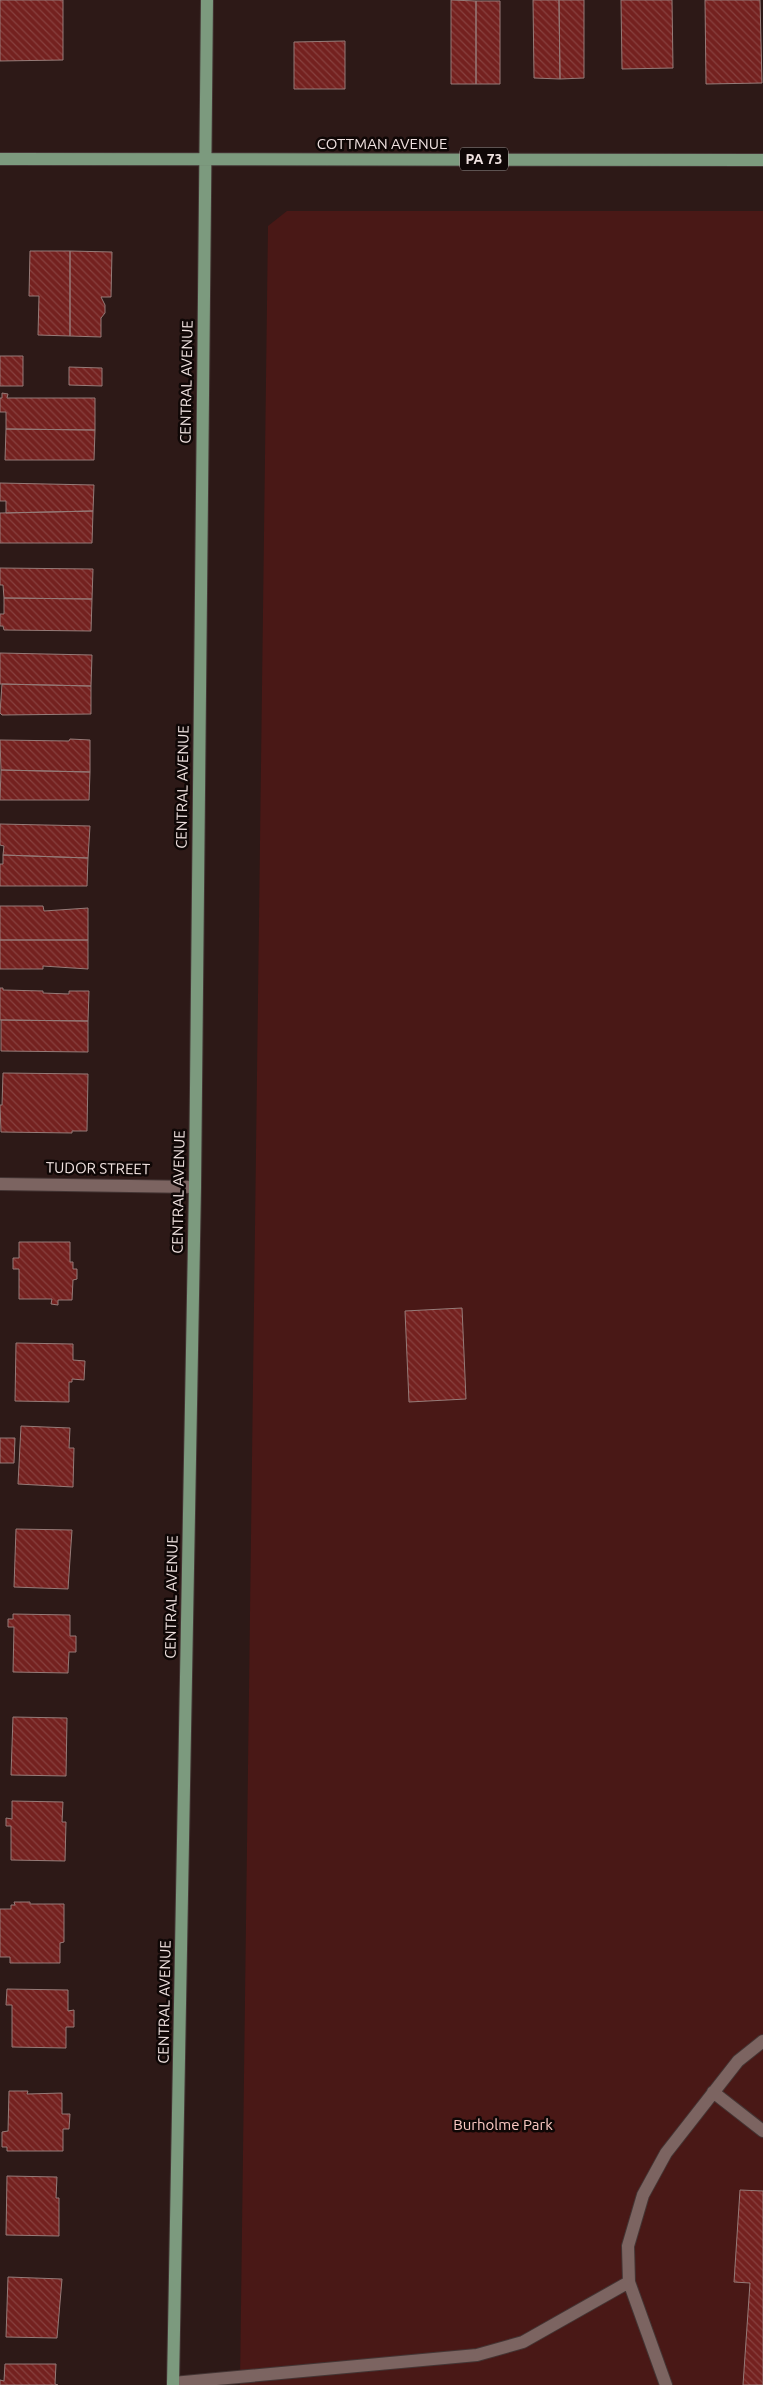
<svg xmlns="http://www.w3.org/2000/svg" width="763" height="2385" viewBox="0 0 763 2385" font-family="Ubuntu,sans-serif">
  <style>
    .park { fill: #491816 }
    .building { fill: url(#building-back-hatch); stroke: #957b78 }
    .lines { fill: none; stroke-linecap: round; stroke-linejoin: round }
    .minor-casing { stroke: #443534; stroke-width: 14 }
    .major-casing { stroke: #443534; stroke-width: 14 }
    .minor { stroke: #7c6461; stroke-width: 12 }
    .major { stroke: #7c9a7e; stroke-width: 12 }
    .labels { text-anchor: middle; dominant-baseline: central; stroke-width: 5; stroke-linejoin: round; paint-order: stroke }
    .shield { fill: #0f0706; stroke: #aca09f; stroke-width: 1 }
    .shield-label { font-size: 14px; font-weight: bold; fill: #f0e2e0 }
    .street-label { font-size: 15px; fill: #f0e2e0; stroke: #0f0706 }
    .park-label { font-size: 15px; fill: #fccac4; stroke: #0f0706 }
  </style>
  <defs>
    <pattern id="building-back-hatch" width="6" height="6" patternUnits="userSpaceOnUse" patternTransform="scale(1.25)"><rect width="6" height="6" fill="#74211f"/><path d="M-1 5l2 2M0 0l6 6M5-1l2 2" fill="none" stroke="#88413f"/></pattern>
  </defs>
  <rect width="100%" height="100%" fill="#2d1917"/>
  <!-- park -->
  <path class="park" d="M287,211H763V2385H240L268,226Z"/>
  <!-- building -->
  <path class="building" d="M0,0H63V60L0,61Z
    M451,0L476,1V84H451Z
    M533,0H559L560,79L534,78Z
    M559,0H584V78L560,79Z
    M621,0H672L673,68L622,69Z
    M705,0H760L762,83L706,84Z
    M476,1H500V84H476Z
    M345,41V89H294V42Z
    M30,251H70V336L38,335L39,296H29Z
    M70,251L112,252L111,297H101L105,305V313L101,318V337L70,336Z
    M0,356H23V386H0Z
    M69,367L102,368V386L69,385Z
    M2,393L8,394L7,398H95V430L6,429V412H0V398H2Z
    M6,429L95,430L94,460H5Z
    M0,483L94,485L93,511L6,513V501H0Z
    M93,511L92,543H0V513Z
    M0,568L93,569L92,599L4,598L3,585H0Z
    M4,598L92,599L91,631L4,630L3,626H0V614H4Z
    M0,653L92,655L91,686L0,684Z
    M2,684L91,686V714L2,715L0,713Z
    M70,739L90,740V772L1,770L0,740L69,741Z
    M1,770L90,772L89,800H0Z
    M0,824L90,826L88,858L3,855L4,846L0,845Z
    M3,855L88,858L87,886H0V864H3Z
    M0,906H43L44,911L88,908V940H0Z
    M0,940H88V969L43,966V969H0Z
    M0,988H3V990L43,991V993L69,994V991H89L88,1021L0,1020Z
    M1,1020L88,1021V1052L1,1051Z
    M3,1073L88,1074L87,1131H72V1133L1,1132L0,1105H2Z
    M19,1242H70V1262H73V1269H77V1279L73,1280L72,1300H58V1305L51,1304L52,1299H19V1269H13V1258H19Z
    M462,1308L466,1399L409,1402L405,1311Z
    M16,1343L73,1344V1360L85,1361L84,1380L72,1379V1382H69V1402L15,1401Z
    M21,1426L70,1428L69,1448H74L73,1487L18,1484Z
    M0,1438H15L14,1463H0Z
    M16,1529L72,1530L68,1589L14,1587Z
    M13,1614L70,1615V1636H76V1652H69L68,1673L13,1672L14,1627H8V1619H13Z
    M13,1717L67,1718L66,1776L11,1775Z
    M12,1801L63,1802L62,1822H66L65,1861L11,1860V1826H6V1818L12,1819Z
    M14,1902H30V1904H64V1942L60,1943V1963H10V1957H0V1909H11V1905H15Z
    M7,1989L68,1990V2011L74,2010V2027H66V2048L12,2047V2005H6Z
    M9,2091H28L27,2094L62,2093V2114H70L69,2129H63V2151H7V2147H2V2132L8,2131Z
    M7,2176L57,2177L56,2198H59V2236L6,2235Z
    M740,2190L763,2191V2385H743L750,2283L734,2282Z
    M8,2277L62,2279L57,2338L6,2337Z
    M5,2364H56L55,2384L58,2385H0V2380L4,2381Z"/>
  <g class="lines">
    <defs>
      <path id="minor" d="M0,1184L195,1187
        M713,2092L763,2131
        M173,2383L477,2355L523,2342L629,2282
        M666,2385L629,2282L628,2246L643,2195L666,2153L738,2061L763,2041"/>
      <path id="major" d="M0,159L763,160
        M173,2385L195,1187L207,0"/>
    </defs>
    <!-- minor casing -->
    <use href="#minor" class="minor-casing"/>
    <!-- major casing -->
    <use href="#major" class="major-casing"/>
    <!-- minor -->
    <use href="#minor" class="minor"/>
    <!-- major -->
    <use href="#major" class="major"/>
  </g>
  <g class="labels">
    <!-- shield labels -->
    <rect class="shield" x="460" y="147.5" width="48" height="23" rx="4"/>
    <g class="shield-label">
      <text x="484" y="159">PA 73</text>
    </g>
    <!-- street labels -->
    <g class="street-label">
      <text x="382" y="143">COTTMAN AVENUE</text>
      <text transform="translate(186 382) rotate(-89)">CENTRAL AVENUE</text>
      <text transform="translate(182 787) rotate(-89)">CENTRAL AVENUE</text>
      <text transform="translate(98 1168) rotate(1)">TUDOR STREET</text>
      <text transform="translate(178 1192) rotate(-89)">CENTRAL AVENUE</text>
      <text transform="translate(171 1597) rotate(-89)">CENTRAL AVENUE</text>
      <text transform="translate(164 2002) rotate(-89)">CENTRAL AVENUE</text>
    </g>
    <!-- park labels -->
    <g class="park-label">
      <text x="503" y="2124">Burholme Park</text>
    </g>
  </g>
</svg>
